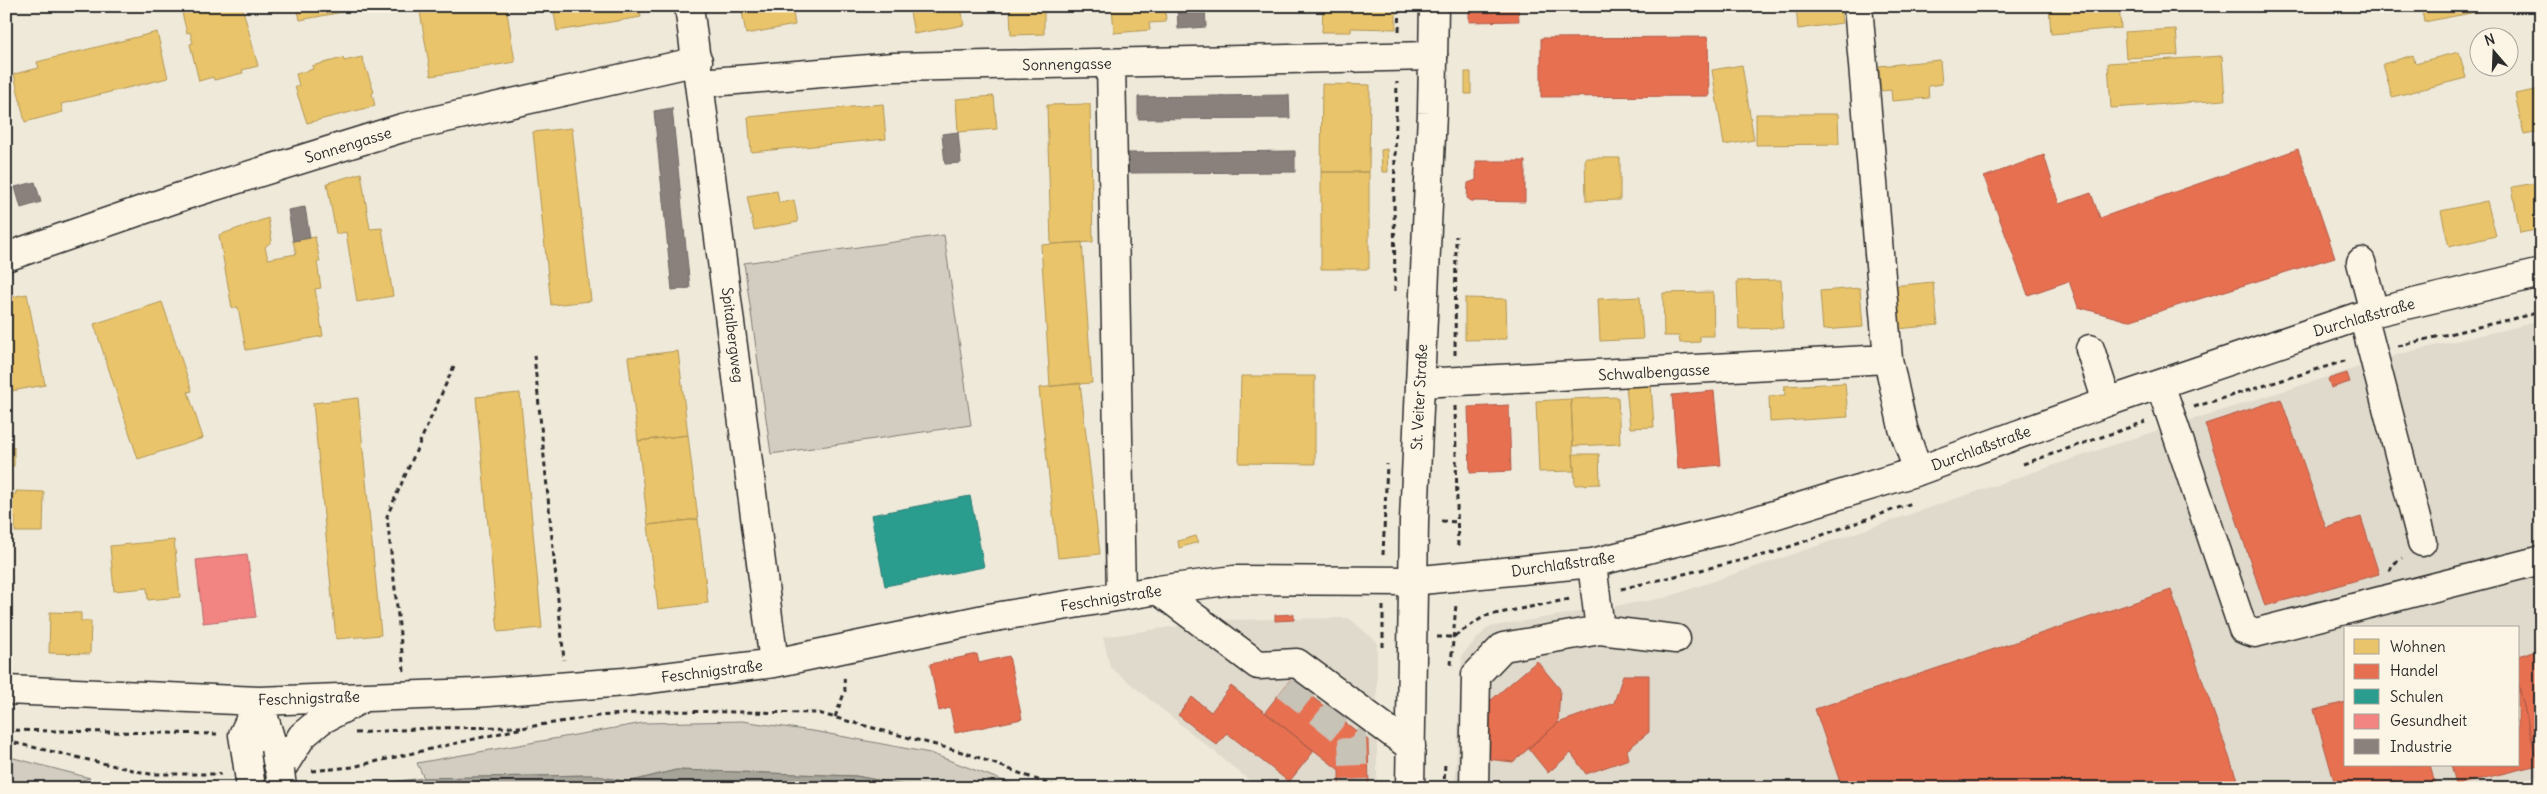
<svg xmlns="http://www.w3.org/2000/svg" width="2547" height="794" viewBox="0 0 2547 794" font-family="Delius,sans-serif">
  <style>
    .built { fill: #e0dacc; fill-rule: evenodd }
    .green { fill: #d2cdc0; stroke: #7e7c76 }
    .water { fill: #a6a399; stroke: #75736d }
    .homes { fill: #e9c46a; stroke: #b09657 }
    .shops { fill: #e76f51; stroke: #af5b46 }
    .schools { fill: #2a9d8f; stroke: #2a7b71 }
    .health { fill: #f28482; stroke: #b66968 }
    .industry { fill: #8a817c; stroke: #6e6764 }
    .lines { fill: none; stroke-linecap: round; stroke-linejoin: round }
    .minor-tunnel { stroke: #c8c3b7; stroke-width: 28; stroke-dasharray: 28 14; stroke-linecap: butt }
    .minor-casing { stroke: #2b2b2b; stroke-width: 31 }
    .major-casing { stroke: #2b2b2b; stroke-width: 31 }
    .path { stroke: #2b2b2b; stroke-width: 3; stroke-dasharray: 5 4; stroke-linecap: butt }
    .minor { stroke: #fcf5e5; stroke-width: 28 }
    .major { stroke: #fcf5e5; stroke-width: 28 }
    .minor-bridge-casing { stroke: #2b2b2b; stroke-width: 31; stroke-linecap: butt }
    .minor-bridge { stroke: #fcf5e5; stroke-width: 28 }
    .labels { text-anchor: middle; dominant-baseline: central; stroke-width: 5; stroke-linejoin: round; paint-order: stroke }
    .street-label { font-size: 15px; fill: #2b2b2b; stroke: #fcf5e5 }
  </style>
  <rect width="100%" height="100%" fill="#efe9da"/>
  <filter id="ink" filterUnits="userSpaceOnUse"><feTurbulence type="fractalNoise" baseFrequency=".02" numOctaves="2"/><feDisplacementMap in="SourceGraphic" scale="10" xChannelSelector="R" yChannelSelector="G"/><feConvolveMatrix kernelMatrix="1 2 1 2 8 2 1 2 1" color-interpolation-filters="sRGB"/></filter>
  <g filter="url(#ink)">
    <!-- built -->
    <path class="built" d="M2541,321V775L2490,788H1455L1462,655L1488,627L1664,598L2128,440L2400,354ZM2346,628H2518V765H2346Z
      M1349,618L1377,642V788H1259L1110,667L1103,637L1219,620Z"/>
    <!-- green -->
    <path class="green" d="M944,235L971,425L771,454L744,263Z
      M742,721L819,732L930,753L1022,788H919L856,776L676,770L628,782L592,775L424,778L417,763L643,723Z
      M6,756L90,778L50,788H6Z"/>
    <!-- water -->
    <path class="water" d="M676,770L856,776L919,788H290L382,783L424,778L592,775L628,782Z"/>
    <!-- homes -->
    <path class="homes" d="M200,6H242L258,66L242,70L243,73L214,80L213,77L199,81L190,44L193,43L190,32L187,33L182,13L200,8Z
      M297,6H364V8L300,20Z
      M419,6H506L515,62L431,76Z
      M553,6H639L641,17L557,31Z
      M741,6H792L795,25L746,34Z
      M909,6H961L964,25L914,34Z
      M1010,6H1044V34L1011,35Z
      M1112,6H1165L1166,22L1149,23L1150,30L1114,33Z
      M1323,6H1393V12H1396V29L1351,28V32H1322Z
      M1796,6H1840L1842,23L1798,29Z
      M2049,6H2119L2121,28L2051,34Z
      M2421,6H2502V7L2424,22Z
      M2176,29L2178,55L2126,58L2124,32Z
      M157,32L168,78L61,104L63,112L25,122L14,74L39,68L37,62Z
      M2459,52L2466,78L2392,97L2383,64L2413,55L2415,63Z
      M2222,56L2225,100L2111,108L2108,63Z
      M362,57L374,92L372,93L375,106L307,123L295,87L299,86L296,74L313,69L312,66L343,58L344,61Z
      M1940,60L1942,84L1928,86L1929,98L1892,101L1891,90L1881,91L1879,66Z
      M1742,65L1754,140L1724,145L1712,70Z
      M1465,72H1471V94H1465Z
      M1322,84L1370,85L1369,172H1321Z
      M2541,89V132L2524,135L2515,94Z
      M994,96L997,129L958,132L956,99Z
      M883,104L886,139L751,152L748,117Z
      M1090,104L1093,242L1051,244L1047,105Z
      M1756,114H1838L1839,144L1756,145Z
      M572,128L591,301L551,305L533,132Z
      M1387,149L1388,172H1382L1381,150Z
      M1585,158H1620V200L1586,201Z
      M1321,172H1369V269H1321Z
      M361,173L370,229L382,228L393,296L357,302L346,232L336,234L327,183Z
      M2541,182V229L2520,233L2512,187Z
      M777,191L779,203L794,200L798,222L754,230L747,196Z
      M2487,201L2496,236L2449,247L2441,211Z
      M268,218L272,241L265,247L268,259L296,254L293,241L315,237L320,262H317L321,288L315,289L323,336L246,350L238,307L232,308L219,235Z
      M1082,242L1092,383L1050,386L1041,245Z
      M1781,280L1783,328L1739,329L1737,281Z
      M1933,282L1938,325L1897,329L1892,286Z
      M1860,288L1863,327L1823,330L1820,291Z
      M1713,292L1714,336H1700V342L1680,343L1679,336H1664L1663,293Z
      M27,294L45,385L6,392V298Z
      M1640,297L1643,339L1600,341L1598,299Z
      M1465,298L1506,299L1507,339L1465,340Z
      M162,302L192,391L188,392L203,438L138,459L94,324Z
      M678,351L688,435L638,441L628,357Z
      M1241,376H1315V464L1239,463Z
      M1080,383L1100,554L1058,558L1039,388Z
      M1845,383L1848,417L1770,422L1769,396L1785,395L1784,386Z
      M1651,384L1654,427L1630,428L1626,386Z
      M520,393L542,628L498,632L476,397Z
      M1618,397L1620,444L1573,446L1571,399Z
      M358,398L381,635L336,639L313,403Z
      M1571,399L1574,471L1539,472L1536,401Z
      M6,431L8,447H14V466H7V476Z
      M688,435L698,519L648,525L638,441Z
      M1573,454H1599L1600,484L1575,485Z
      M16,491L44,492L43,532H15V517H6V494H16Z
      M698,519L708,603L658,609L648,525Z
      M1196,536L1198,542L1179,548L1178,541Z
      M174,540L180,597L148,600L147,588L114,591L110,546Z
      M6,610H8L7,651H6Z
      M50,612L81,613V621H91L90,654L49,653Z"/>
    <!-- shops -->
    <path class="shops" d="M1469,6H1518L1519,21L1469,22Z
      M1708,37L1709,96L1541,97V38Z
      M2298,149L2335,257L2128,321L2078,307L2069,281L2028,295L1984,177L2044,155L2059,204L2091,193L2100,218Z
      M1476,161H1525V202L1471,201L1467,198L1468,183L1476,180Z
      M2536,330H2541V389H2537Z
      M2347,373L2350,382L2331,388L2328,379Z
      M1714,391L1721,465L1678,469L1672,395Z
      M2281,399L2326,528L2361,517L2379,574L2265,606L2205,424Z
      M1509,405L1511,471L1470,473L1468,407Z
      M2171,590L2240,788H1842L1815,709Z
      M1294,614V620L1275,621V615Z
      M2541,650V764L2538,765L2518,682V656Z
      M977,654L979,663L1009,656L1022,719L955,733L950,708L939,711L930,664Z
      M1537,661L1560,689L1558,723L1513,762L1478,758L1464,723Z
      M1623,675H1649V732L1627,750L1629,759L1586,774L1571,753L1548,773L1528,748L1558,723L1614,703Z
      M1290,680L1368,740L1369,788H1339V770L1265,712Z
      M2518,682L2538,765L2456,785L2451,765H2518Z
      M1231,686L1314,751L1289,782L1227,733L1217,745L1178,715L1192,697L1211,712Z
      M2346,702V765H2430L2436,788H2336L2314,710Z"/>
    <!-- schools -->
    <path class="schools" d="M970,496L984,567L885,586L871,515Z"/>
    <!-- health -->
    <path class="health" d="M247,554L256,617L203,623L196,560Z"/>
    <!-- industry -->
    <path class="industry" d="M1177,6H1205L1206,27L1178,29Z
      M1289,95L1290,118L1138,119V97Z
      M672,108L690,288L672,290L654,111Z
      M958,132L961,163L945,164L942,134Z
      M1295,151V172L1128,173V153Z
      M35,182L41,202L21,208L15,187Z
      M305,207L310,238L293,241L288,210Z"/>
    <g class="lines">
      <!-- minor-tunnel -->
      <path class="minor-tunnel" d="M1286,685L1352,738L1354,788"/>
      <defs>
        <path id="minor" d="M689,6L774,663
          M1858,6L1888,359L1903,428L1918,471
          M1111,63L1121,596
          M700,83L894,67L1433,56
          M6,257L183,196L402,128L698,61
          M2361,262L2374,312
          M2363,315L2422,542
          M2090,349L2107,402
          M1420,383L1888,359
          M2160,384L2243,629L2255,633L2541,560
          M1158,590L1258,665L1297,663L1411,747
          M1600,630L1676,639
          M6,690L259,701L475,693L625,682L774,663L989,618L1158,590L1234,580L1412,581L1592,563L1728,529L1918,471L2107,402L2363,315L2541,273
          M259,701L280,771
          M246,753L243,735L259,701
          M280,771L302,736L321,720L361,699
          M1474,788L1476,675L1503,647L1600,630L1592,563"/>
        <path id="major" d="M1410,788L1414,521L1432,113L1434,6"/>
      </defs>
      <!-- minor casing -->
      <use href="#minor" class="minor-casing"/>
      <!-- major casing -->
      <use href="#major" class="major-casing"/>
      <!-- path -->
      <path class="path" d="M1399,31L1400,6
        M1395,291L1394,196L1397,82
        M2398,346L2541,312
        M534,355L564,660
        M1455,355L1456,236
        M1455,406L1458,550
        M2194,407L2348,360
        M2023,464L2145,422
        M1441,521L1459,522
        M1383,555L1387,464
        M2390,571L2392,565L2402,558
        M1621,589L1772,553L1912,503
        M1383,606V650
        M1437,637H1453L1485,616L1570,599
        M1451,665L1456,604
        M404,671L387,516L454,366
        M835,717L845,691L844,675
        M6,730L217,734
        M355,733L430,728L521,727
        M6,741L150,774H221
        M312,771L352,767L527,727L598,716L661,711L818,713L969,754L1059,788
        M1444,788L1445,761"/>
      <!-- minor -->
      <use href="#minor" class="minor"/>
      <!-- major -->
      <use href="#major" class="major"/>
      <defs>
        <path id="minor-bridge" d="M246,753L251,788
          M280,771L282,788"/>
      </defs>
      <!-- minor-bridge casing -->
      <use href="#minor-bridge" class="minor-bridge-casing"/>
      <!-- minor-bridge -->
      <use href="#minor-bridge" class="minor-bridge"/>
    </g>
  </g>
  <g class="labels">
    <!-- street labels -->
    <g class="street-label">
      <text transform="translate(1067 64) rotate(-1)">Sonnengasse</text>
      <text transform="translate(348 145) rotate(-17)">Sonnengasse</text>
      <text transform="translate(2364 317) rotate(-16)">Durchlaßstraße</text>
      <text transform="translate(733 335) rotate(83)">Spitalbergweg</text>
      <text transform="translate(1654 372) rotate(-3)">Schwalbengasse</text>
      <text transform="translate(1419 397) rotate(-87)">St. Veiter Straße</text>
      <text transform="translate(1981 448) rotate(-20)">Durchlaßstraße</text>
      <text transform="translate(1563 564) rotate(-8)">Durchlaßstraße</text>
      <text transform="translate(1111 598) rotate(-9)">Feschnigstraße</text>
      <text transform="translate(712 671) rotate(-7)">Feschnigstraße</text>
      <text transform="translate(309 698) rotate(-2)">Feschnigstraße</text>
    </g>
  </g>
  <!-- margin -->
  <rect width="2547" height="794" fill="none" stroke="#fcf5e5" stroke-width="25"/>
  <rect x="12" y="12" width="2522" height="769" fill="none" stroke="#2b2b2b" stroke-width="2" filter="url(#ink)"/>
  <!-- legend -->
  <rect x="2344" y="626" width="175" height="140" fill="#fcf5e5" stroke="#a8a49b"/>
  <rect x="2354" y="639" width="25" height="15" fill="#e9c46a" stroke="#a8a49b"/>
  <text x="2390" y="652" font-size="15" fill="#2b2b2b">Wohnen</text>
  <rect x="2354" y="664" width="25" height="15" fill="#e76f51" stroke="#a8a49b"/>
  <text x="2390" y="676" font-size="15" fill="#2b2b2b">Handel</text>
  <rect x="2354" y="689" width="25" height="15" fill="#2a9d8f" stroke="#a8a49b"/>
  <text x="2390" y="702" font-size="15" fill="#2b2b2b">Schulen</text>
  <rect x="2354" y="714" width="25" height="15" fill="#f28482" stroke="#a8a49b"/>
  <text x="2390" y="726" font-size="15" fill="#2b2b2b">Gesundheit</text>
  <rect x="2354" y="739" width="25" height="15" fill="#8a817c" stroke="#a8a49b"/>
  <text x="2390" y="752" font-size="15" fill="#2b2b2b">Industrie</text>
  <!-- north arrow -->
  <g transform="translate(2494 52) rotate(341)"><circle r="24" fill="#fcf5e5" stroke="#a8a49b"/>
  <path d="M0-4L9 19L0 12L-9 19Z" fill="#2b2b2b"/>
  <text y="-8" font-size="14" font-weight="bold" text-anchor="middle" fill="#2b2b2b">N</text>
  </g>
</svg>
